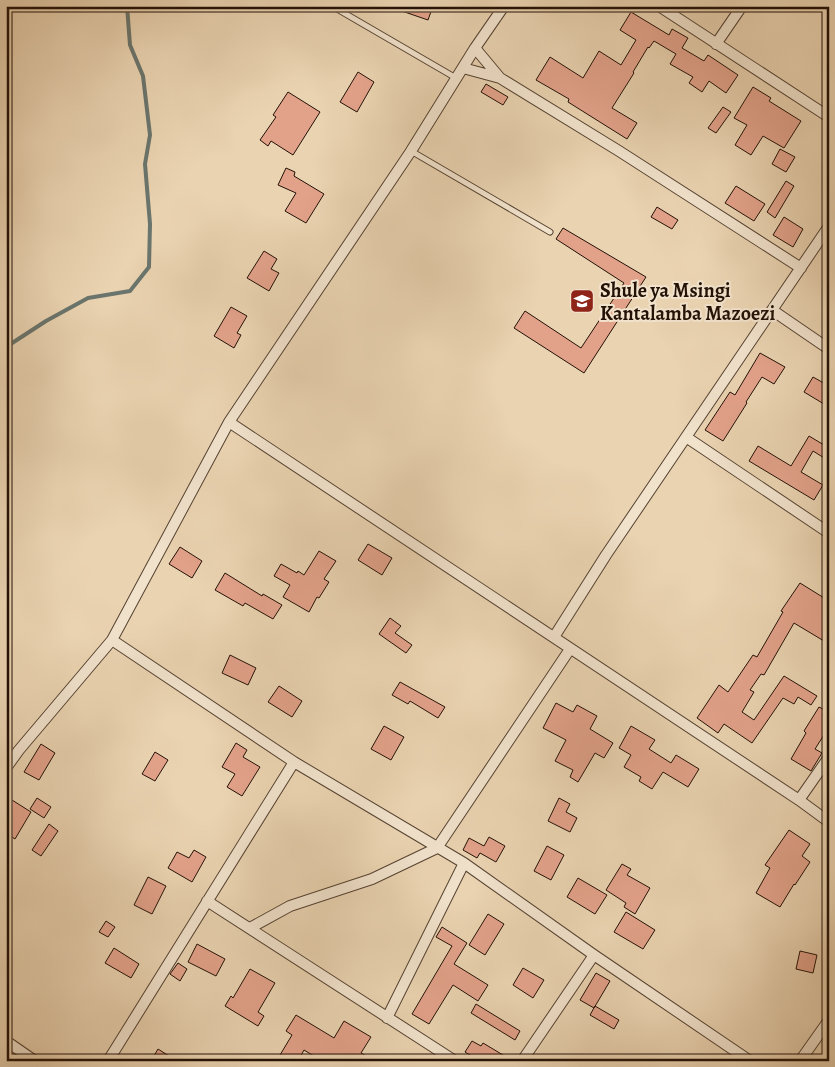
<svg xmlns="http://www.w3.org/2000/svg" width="835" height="1067" viewBox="0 0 835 1067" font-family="Alegreya,serif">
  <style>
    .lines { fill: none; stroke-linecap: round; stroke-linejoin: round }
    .stream { stroke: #6a756d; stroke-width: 4 }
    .building { fill: #e2a28a; stroke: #231106 }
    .service-casing { stroke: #554231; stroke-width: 7 }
    .minor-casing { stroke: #554231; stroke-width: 12 }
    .service { stroke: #f1e2cc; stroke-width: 5 }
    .minor { stroke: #f1e2cc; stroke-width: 10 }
    .labels { text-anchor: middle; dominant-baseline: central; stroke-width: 4; stroke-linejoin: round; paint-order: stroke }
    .poi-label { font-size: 20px; font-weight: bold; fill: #231106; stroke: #f1e2cc; text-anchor: start }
  </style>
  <rect width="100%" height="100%" fill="#ead3b1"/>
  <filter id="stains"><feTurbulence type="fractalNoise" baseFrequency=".004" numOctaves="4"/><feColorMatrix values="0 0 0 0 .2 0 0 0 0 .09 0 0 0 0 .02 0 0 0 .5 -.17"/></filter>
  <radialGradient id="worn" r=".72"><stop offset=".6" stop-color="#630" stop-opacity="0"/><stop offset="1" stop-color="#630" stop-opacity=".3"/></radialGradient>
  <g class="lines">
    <!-- stream -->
    <path class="stream" d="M6,347L46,321L88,298L130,291L149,267L150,224L145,164L150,135L143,76L130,45L127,6"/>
  </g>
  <!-- building -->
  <path class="building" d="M394,6H433L428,20L393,8Z
    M631,12L669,35L672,29L688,38L682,48L704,61L708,55L738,75L726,93L709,81L702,92L689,83L693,77L670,64L676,54L654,41L649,48L648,47L633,72L634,73L612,108L637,123L627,139L568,102L569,99L536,80L550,57L583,78L599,51L621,65L636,40L620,30Z
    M358,72L374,82L357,112L340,102Z
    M486,84L508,97L503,105L481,92Z
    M753,87L771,98L769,101L801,121L784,148L763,136L751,155L735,145L747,125L734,118Z
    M288,92L320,112L293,155L271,141L268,146L260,140L276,117L273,115Z
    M723,107L731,112L716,133L708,128Z
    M780,149L795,157L786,172L772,164Z
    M286,168L295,172L294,176L324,194L306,223L285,211L296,193L278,185Z
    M786,181L794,186L775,218L767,212Z
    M736,186L765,204L754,221L725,203Z
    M657,207L678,220L672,229L651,217Z
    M784,217L803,229L793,247L773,235Z
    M563,228L646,277L584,373L514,328L525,311L581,348L624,283L556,239Z
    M264,251L277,259L271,269L279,273L269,291L247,278Z
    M231,307L247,316L237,333L241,335L234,348L214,336Z
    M760,353L785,367L774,384L762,377L746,402L747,403L723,441L705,430L730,392L735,395Z
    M813,377L829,386V407L804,392Z
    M809,436L829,448V461L813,451L801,472L823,485L814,500L749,461L758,446L791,466Z
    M368,544L392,558L382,575L358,560Z
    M180,547L202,561L192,578L169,564Z
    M319,551L336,561L324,579L329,582L319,598L317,597L309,612L283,597L290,585L274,576L281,564L297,573L298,571L304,575Z
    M225,573L262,596L263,594L282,605L273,619L245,603L243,606L215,590Z
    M800,583L829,601V644L794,623L764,675L761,674L750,690L754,692L742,712L754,720L784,676L817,696L811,705L798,697L794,704L783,698L752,743L724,724L718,733L697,718L719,685L728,692L753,655L757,657L783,612L781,611Z
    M390,618L401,626L395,633L412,645L406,653L379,634Z
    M230,655L256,668L248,685L222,673Z
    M400,682L445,707L438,718L410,701L408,704L392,695Z
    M279,686L302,701L292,717L268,702Z
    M556,703L573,712L577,705L597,716L590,729L613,743L604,758L595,753L578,782L570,777L573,770L555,761L566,740L543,728Z
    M819,707L829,712V727L815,749L822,753L811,771L791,759L806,733L804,731Z
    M384,726L404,737L391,760L371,749Z
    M631,726L655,740L649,749L671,763L676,755L699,769L688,787L663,772L652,789L639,781L641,777L624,767L631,755L619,748Z
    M236,743L247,750L243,757L260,767L242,796L227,787L235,774L222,767Z
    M41,744L55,753L39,780L24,772Z
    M155,752L168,760L155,781L142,774Z
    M37,798L51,807L44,818L30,809Z
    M559,798L570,804L566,812L577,818L570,832L548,821Z
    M12,800L31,812L15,839L6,833V810Z
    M49,824L58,831L41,856L32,850Z
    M789,830L810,844L802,856L810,862L795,885L794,884L780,907L756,893L770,868L765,865Z
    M489,837L505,846L496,862L480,853L477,858L463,850L469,838L484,846Z
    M547,846L564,855L551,880L534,871Z
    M194,850L206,857L192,882L168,868L177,852L189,858Z
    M622,864L631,869L627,875L650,888L635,914L624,907L626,903L606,890Z
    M148,877L166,886L152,914L134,905Z
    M578,878L607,895L595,914L567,897Z
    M626,912L655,930L643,949L614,932Z
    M488,914L504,924L485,955L469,945Z
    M106,921L115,927L108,937L99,932Z
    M442,927L467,943L454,964L488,985L478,1001L453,985L429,1024L412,1014L452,946L436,937Z
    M197,944L225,959L216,976L188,962Z
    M114,948L139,964L131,978L105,963Z
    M800,951L817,955L813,973L796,969Z
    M178,963L187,969L180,981L170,974Z
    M523,968L544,980L533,998L513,985Z
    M250,969L275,983L258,1012L264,1016L258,1026L225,1006L231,996L233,998Z
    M596,973L610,981L594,1008L580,1000Z
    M476,1004L520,1031L515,1040L471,1013Z
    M595,1006L619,1020L614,1029L590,1015Z
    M296,1015L334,1038L344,1021L371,1037L361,1053L375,1061H322L304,1050L298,1061H289L280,1055L292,1035L286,1031Z
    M472,1041L481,1046L483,1043L513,1061H480L465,1052Z
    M158,1049L177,1061H151Z"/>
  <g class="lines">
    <defs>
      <path id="service" d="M332,6L456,78
        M411,151L550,232"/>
      <path id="minor" d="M659,6L829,117
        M716,44L742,6
        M475,48L500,78L619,151L801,268
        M463,68L500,78
        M772,310L829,349
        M229,422L799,800L829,822
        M686,437L829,533
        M554,637L606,555L829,226
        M112,640L294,762L464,863L594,955L750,1061
        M6,768L19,750L112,640L229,422L411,151L475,48L504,6
        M799,800L829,757
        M207,901L455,1061
        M250,928L290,906L372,879L437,848L570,649
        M387,1018L464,863
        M6,1041L35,1061
        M108,1061L294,762
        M522,1061L594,955
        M800,1061L829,1020"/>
    </defs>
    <!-- service casing -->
    <use href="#service" class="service-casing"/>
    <!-- minor casing -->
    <use href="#minor" class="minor-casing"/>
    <!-- service -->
    <use href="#service" class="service"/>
    <!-- minor -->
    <use href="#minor" class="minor"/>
  </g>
  <!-- icons -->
  <defs>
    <symbol id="school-square" viewBox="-11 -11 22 22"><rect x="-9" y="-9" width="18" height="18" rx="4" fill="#8f2418" stroke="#f1e2cc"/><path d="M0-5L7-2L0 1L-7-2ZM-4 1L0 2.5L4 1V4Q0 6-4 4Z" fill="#fff"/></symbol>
  </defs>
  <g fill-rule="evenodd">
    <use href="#school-square" x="568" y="287" width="28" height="28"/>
  </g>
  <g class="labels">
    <!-- poi labels -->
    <g class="poi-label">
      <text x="600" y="290">Shule ya Msingi<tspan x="600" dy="23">Kantalamba Mazoezi</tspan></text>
    </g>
  </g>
  <!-- margin -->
  <rect width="835" height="1067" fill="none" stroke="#ead3b1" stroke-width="25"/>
  <rect x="8" y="8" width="820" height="1052" fill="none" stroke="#231106" stroke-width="2.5"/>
  <rect x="12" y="12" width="810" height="1042" fill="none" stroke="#231106"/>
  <rect width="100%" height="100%" filter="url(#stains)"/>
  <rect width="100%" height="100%" fill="url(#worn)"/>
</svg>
